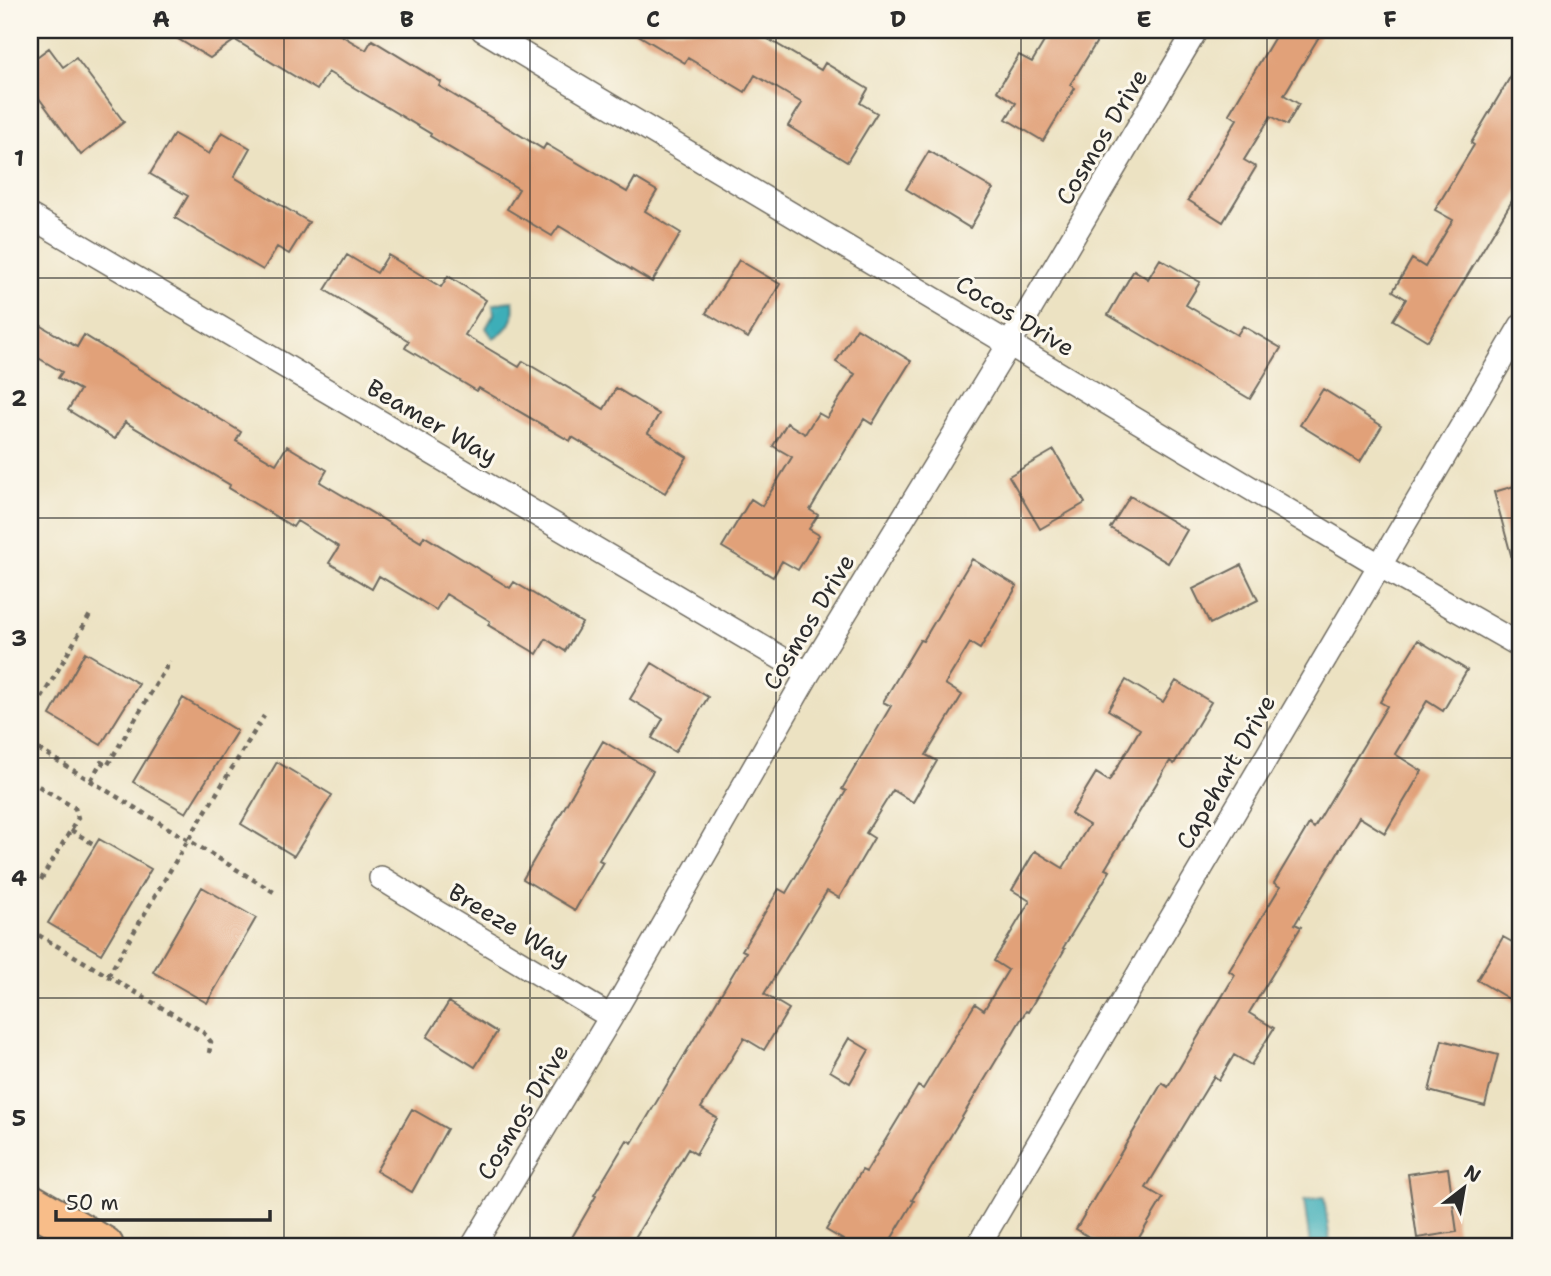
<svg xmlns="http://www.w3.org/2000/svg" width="1551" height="1276" viewBox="0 0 1551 1276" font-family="'Shantell Sans',sans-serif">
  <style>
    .water { fill: #3daeb8; stroke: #346c72; stroke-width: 2 }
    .building { fill: #e1a179 }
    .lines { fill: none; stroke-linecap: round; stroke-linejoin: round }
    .street-casing { stroke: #6f6b60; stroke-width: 26 }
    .highway-casing { stroke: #6f6b60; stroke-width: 42 }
    .path { stroke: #6f6b60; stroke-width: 4.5; stroke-dasharray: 5 5; stroke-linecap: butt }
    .street { stroke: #fff; stroke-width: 23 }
    .highway { stroke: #f8bd89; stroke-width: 38 }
    .grid { fill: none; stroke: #2b2b2b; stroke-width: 2; stroke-opacity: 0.55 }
    .labels { text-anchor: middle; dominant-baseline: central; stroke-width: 6; stroke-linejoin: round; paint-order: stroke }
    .street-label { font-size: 24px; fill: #2b2b2b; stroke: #fbf7ec }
    .neatline { fill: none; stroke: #2b2b2b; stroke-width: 2.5 }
    .grid-label { font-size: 23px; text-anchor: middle; font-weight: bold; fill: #2b2b2b }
  </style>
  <rect width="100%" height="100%" fill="#fbf7ec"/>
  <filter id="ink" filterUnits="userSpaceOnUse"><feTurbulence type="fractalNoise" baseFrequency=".0143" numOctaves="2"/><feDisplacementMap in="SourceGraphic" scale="14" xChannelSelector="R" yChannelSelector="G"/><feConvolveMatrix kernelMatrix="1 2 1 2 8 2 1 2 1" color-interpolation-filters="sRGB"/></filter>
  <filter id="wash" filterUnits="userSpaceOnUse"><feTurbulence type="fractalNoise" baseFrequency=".00686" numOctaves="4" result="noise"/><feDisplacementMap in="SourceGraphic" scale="28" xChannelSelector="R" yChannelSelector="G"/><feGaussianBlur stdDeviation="1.57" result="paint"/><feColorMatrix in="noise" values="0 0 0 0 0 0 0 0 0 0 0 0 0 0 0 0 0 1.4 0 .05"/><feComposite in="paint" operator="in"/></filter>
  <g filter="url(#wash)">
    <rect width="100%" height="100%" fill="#ece2c2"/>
    <!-- water -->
    <path class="water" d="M513,301C516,318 508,331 493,338L486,328L494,314L493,305L503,302Z
      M1324,1197L1330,1242L1310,1245L1304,1200Z"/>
    <g id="blocks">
      <!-- building -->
      <path class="building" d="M163,30H332L366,50L372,40L441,82L439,86L543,149L546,144L627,192L635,178L657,191L645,211L681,233L652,282L559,226L552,236L507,209L519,189L430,136L431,134L328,72L317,90L235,40L210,58Z
        M630,30H753L821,70L825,63L868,89L860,103L877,113L847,162L788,126L802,103L755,75L745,92L688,58L685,63Z
        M1051,30H1104L1070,85L1075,88L1043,141L1006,119L1016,103L997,91L1019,55L1032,62Z
        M1279,30H1323L1284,95L1299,104L1287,125L1271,116L1244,160L1256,167L1223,222L1188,200L1237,119L1229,114Z
        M49,48L63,67L76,58L124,122L81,155L30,86V62Z
        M1521,59V186L1428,341L1393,320L1406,299L1393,291L1412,259L1425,267L1453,220L1435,210L1474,145L1471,143Z
        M222,132L250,148L234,177L309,222L289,254L277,247L263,270L175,218L188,196L150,174L174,134L209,154Z
        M929,151L993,189L970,228L906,189Z
        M347,255L377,273L388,255L441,287L448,276L486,300L465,335L519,367L523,361L604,409L616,388L659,414L648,433L687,457L665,493L572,437L570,441L479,388L477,391L405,348L409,341L325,290Z
        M1160,259L1200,282L1186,305L1237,335L1243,326L1281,348L1250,399L1108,315L1134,270L1148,279Z
        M739,260L780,284L748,338L706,313Z
        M30,319L77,347L84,335L241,432L236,441L276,464L287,446L327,470L320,482L421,542L424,536L510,588L514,582L582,623L565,651L546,639L537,654L488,625L490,621L446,594L436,610L379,576L372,589L329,563L339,547L297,521L293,527L229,488L230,485L125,422L115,439L68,410L80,390L58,378L62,372L30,353Z
        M857,328L911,361L872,424L864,419L810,510L818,515L809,529L819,535L798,570L782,561L773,577L722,547L751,499L762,506L792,457L773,446L787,423L805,434L818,413L827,418L855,374L836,362Z
        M1323,389L1382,426L1360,462L1300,425Z
        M1054,450L1085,503L1040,529L1009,476Z
        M1521,484V565L1514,566L1494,492Z
        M1130,496L1187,530L1168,563L1110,528Z
        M972,559L1017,586L980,649L970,643L945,684L962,695L926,755L937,761L913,802L893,790L866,833L874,838L839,898L827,891L764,994L789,1009L764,1050L744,1038L701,1108L717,1118L696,1154L688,1149L630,1246H567L596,1196L594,1195L627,1140L632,1143L746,952L742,950L779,889L786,893L846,791L842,789L891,706L883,702L920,640L923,641Z
        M1241,565L1258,600L1210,624L1193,589Z
        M1418,640L1467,670L1443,711L1427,701L1395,754L1422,771L1385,833L1359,817L1295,924L1301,927L1249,1013L1274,1028L1251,1065L1234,1055L1219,1080L1214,1076L1146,1188L1163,1198L1134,1246H1104L1076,1229L1162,1083L1168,1087L1235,975L1229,971L1280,887L1274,883L1309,824L1314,828L1387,706L1380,702Z
        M85,652L139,684L101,745L50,715Z
        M652,663L708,697L675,752L652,738L663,719L630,699Z
        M1126,680L1163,702L1176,681L1211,702L1174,764L1170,761L1105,869L1110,871L1063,948L1065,949L1028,1012L1026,1011L912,1200L914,1201L887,1246H854L826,1230L862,1170L866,1172L918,1086L923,1089L975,1004L984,1010L1008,970L994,961L1030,901L1012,890L1035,851L1063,868L1089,825L1071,814L1096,773L1109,781L1140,729L1108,710Z
        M183,698L237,731L186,813L133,782Z
        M603,741L653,771L599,860L603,862L575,910L523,879Z
        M277,762L332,795L294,856L241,824Z
        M99,839L151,869L101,954L48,923Z
        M202,887L256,918L207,1003L153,972Z
        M1503,937L1521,947V1006L1477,980Z
        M449,1002L497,1032L475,1067L427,1037Z
        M849,1038L869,1050L850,1083L830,1071Z
        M1442,1040L1498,1055L1485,1106L1429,1091Z
        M412,1109L447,1129L412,1192L376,1171Z
        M1448,1168L1457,1232L1417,1238L1408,1174Z"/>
    </g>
  </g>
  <g filter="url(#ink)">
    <use href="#blocks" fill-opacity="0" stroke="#6f6b60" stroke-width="2"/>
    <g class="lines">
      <defs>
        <path id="street" d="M483,30L1379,565L1521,646
          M30,216L808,674
          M381,878L436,912L611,1017
          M473,1246L611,1017L808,674L1010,343L1196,30
          M978,1246L1521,326"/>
        <path id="highway" d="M30,1203L104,1246"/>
      </defs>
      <!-- street casing -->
      <use href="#street" class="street-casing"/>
      <!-- highway casing -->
      <use href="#highway" class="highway-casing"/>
      <!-- path -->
      <path class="path" d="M30,714L40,701L91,613
        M30,744L277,894
        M91,780L101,762L107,766L170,661
        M30,781L75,808L78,818L39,883L30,889
        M71,830L95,845
        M30,930L203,1032L211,1042L209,1053
        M108,976L188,840L264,716"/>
      <!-- street -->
      <use href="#street" class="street"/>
      <!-- highway -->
      <use href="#highway" class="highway"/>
    </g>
  </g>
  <!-- grid -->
  <path class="grid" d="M284,30V1246M530,30V1246M776,30V1246M1021,30V1246M1267,30V1246M30,278H1521M30,518H1521M30,758H1521M30,998H1521"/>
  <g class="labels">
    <!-- street labels -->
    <g class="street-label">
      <text transform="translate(1102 137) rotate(-59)">Cosmos Drive</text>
      <text transform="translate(1015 316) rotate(31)">Cocos Drive</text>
      <text transform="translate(432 422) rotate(30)">Beamer Way</text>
      <text transform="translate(809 622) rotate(-59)">Cosmos Drive</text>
      <text transform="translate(1226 772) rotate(-60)">Capehart Drive</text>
      <text transform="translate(509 925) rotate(31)">Breeze Way</text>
      <text transform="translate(523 1112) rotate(-59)">Cosmos Drive</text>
    </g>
  </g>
  <!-- margin -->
  <rect width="1551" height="1276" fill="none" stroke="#fbf7ec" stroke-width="77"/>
  <!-- north arrow -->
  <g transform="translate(1464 1188) rotate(31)" stroke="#fbf7ec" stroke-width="5" paint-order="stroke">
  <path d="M0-5L12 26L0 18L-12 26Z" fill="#2b2b2b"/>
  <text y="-10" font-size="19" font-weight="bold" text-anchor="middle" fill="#2b2b2b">N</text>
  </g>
  <!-- scale -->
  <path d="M56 1210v10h214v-10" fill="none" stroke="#2b2b2b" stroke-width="3.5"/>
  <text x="66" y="1210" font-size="21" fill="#2b2b2b" stroke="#fbf7ec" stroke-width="5" paint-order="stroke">50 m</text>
  <rect x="38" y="38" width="1474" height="1200" class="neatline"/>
  <g class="grid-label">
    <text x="161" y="27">A</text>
    <text x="407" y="27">B</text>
    <text x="653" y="27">C</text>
    <text x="898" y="27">D</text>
    <text x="1144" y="27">E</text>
    <text x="1390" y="27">F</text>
    <text x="19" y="166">1</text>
    <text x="19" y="406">2</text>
    <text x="19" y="646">3</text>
    <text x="19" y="886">4</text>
    <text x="19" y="1126">5</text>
  </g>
</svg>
